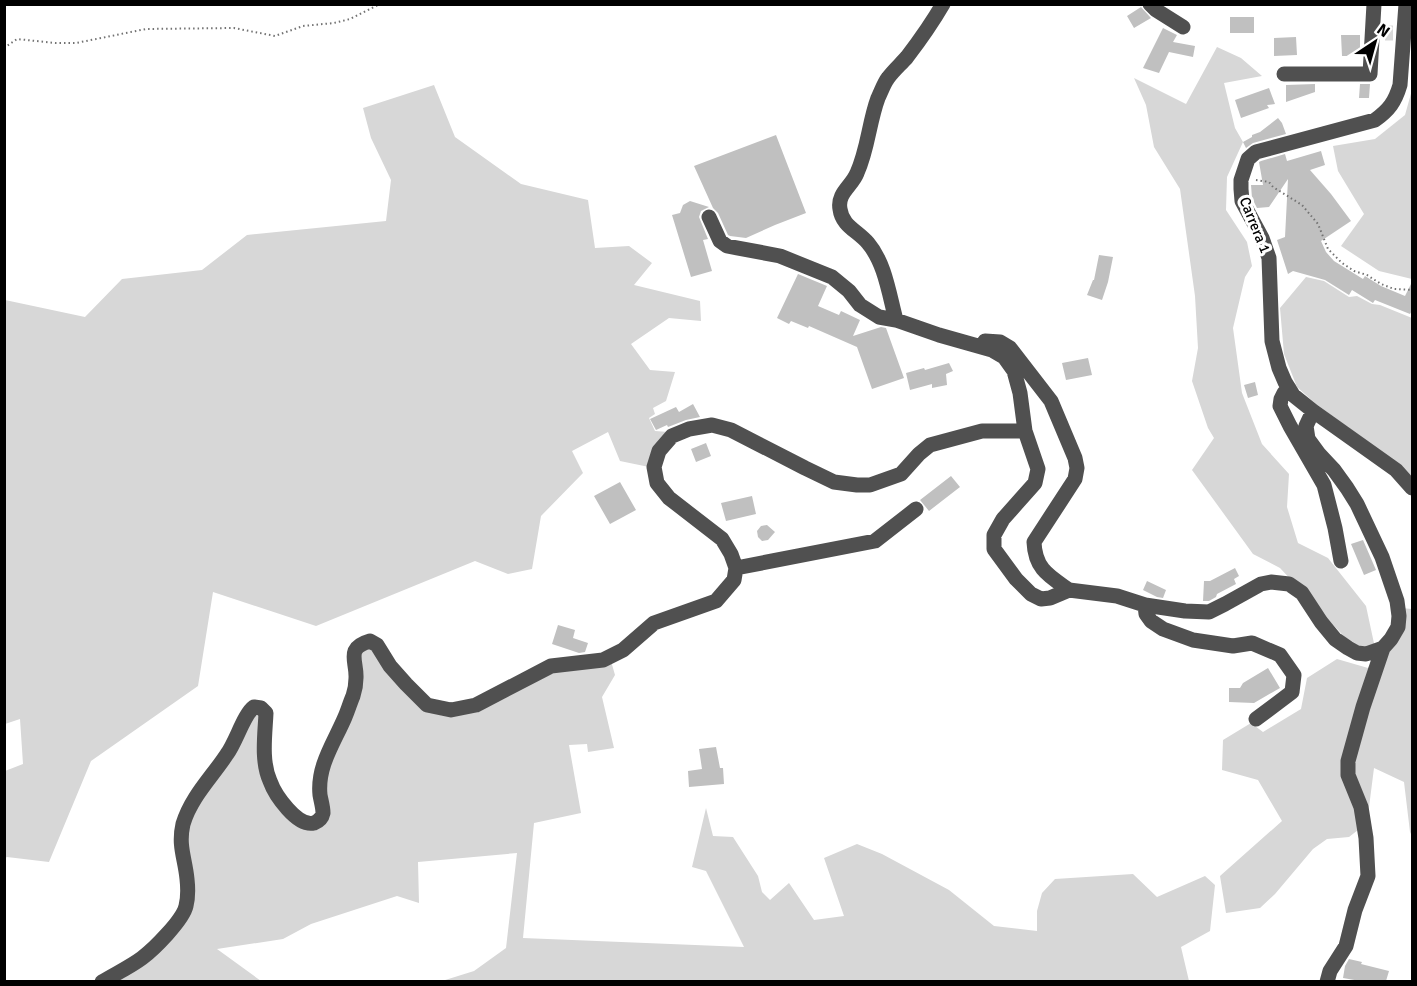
<svg xmlns="http://www.w3.org/2000/svg" width="1417" height="986" viewBox="0 0 1417 986" font-family="Signika,sans-serif">
  <style>
    .green { fill: #d7d7d7 }
    .building { fill: #c0c0c0 }
    .lines { fill: none; stroke-linecap: round; stroke-linejoin: round }
    .minor-tunnel { stroke: #d9d9d9; stroke-width: 15; stroke-dasharray: 15 8; stroke-linecap: butt }
    .path { stroke: #727272; stroke-width: 2; stroke-dasharray: 1.5 3; stroke-linecap: butt }
    .minor { stroke: #505050; stroke-width: 15 }
    .labels { text-anchor: middle; dominant-baseline: central; stroke-width: 6; stroke-linejoin: round; paint-order: stroke }
    .street-label { font-size: 15px; fill: #000; stroke: #fff }
  </style>
  <rect width="100%" height="100%" fill="#fff"/>
  <!-- green -->
  <path class="green" d="M1217,47L1241,58L1262,76L1224,83L1235,128L1243,142L1227,177L1226,210L1247,242L1252,266L1245,277L1233,328L1242,393L1262,444L1289,474L1287,507L1298,543L1328,558L1366,606L1375,648L1353,646L1280,568L1253,554L1192,470L1214,438L1208,428L1192,381L1198,348L1195,296L1180,189L1154,147L1146,105L1134,78L1186,104Z
    M434,85L455,137L521,184L588,200L595,248L629,246L652,263L634,285L700,301L701,321L669,318L631,344L650,370L675,372L666,401L653,408L655,414L649,418L655,431L669,432L649,467L620,461L608,432L572,451L583,473L541,516L532,569L508,574L475,561L316,626L213,592L198,686L91,761L49,862L7,857L5,858V771L23,764L20,719L5,724V300L85,317L122,279L202,270L247,235L386,221L391,180L371,138L363,108Z
    M1412,90V279L1379,271L1341,246L1364,214L1338,171L1333,146L1375,139L1405,115Z
    M1306,277L1324,281L1349,297L1357,296L1372,304L1380,305L1412,318V477L1400,465L1316,404L1297,387L1284,354L1280,308Z
    M1401,608L1412,609V836L1410,832L1404,782L1374,768L1367,823L1349,837L1327,839L1313,849L1275,894L1260,908L1226,913L1220,876L1282,821L1258,780L1222,770L1223,740L1251,723L1263,732L1301,709L1307,678L1337,659L1368,668Z
    M369,646L439,713L552,670L611,661L615,675L602,697L614,748L588,752L587,744L569,745L581,813L534,823L523,938L744,947L706,871L692,867L706,808L713,836L733,837L758,876L762,892L770,900L789,883L814,920L844,916L824,858L857,844L882,854L949,890L994,926L1037,931V911L1042,893L1055,879L1133,874L1157,897L1205,876L1215,885L1210,931L1181,947L1189,981H442L474,971L506,948L517,853L418,862L419,903L397,896L311,924L283,939L217,949L261,981L111,982L182,925L186,852L192,810L248,725L259,712L265,782L318,826L326,773L359,653Z"/>
  <!-- building -->
  <path class="building" d="M1141,7L1151,18L1134,28L1127,16Z
    M1230,17H1254V33H1230Z
    M1163,28L1177,35L1173,42L1195,46L1193,57L1169,52L1159,73L1143,68Z
    M1341,35H1360V56H1342Z
    M1296,37L1297,55L1274,56V38Z
    M1315,84V92L1286,102V85Z
    M1360,84H1370L1369,98H1359Z
    M1269,88L1275,104L1267,105L1269,108L1241,118L1235,100Z
    M1278,118L1282,123L1286,134L1253,143L1246,148L1243,142L1252,137V135L1260,132Z
    M776,135L806,213L775,225L746,238L730,236L728,235L718,213L713,208L694,166Z
    M1321,151L1325,165L1310,170L1331,194L1351,221L1321,241L1326,252L1334,261L1363,279L1365,276L1381,286L1405,296L1413,280V309L1410,314L1375,300L1373,303L1352,290L1349,295L1325,280L1293,271L1288,274L1277,240L1285,237L1288,179L1269,207L1257,208L1252,198L1251,185H1263L1259,162L1261,161L1285,154L1287,161Z
    M690,201L709,207L701,211L699,217L708,239L703,240L712,271L691,277L672,215L680,213L683,205Z
    M1099,255L1113,257L1108,282L1102,300L1087,295L1093,280H1094Z
    M798,274L827,286L818,306L839,315L841,311L860,320L853,336L881,327L886,328L904,378L872,389L857,347L809,326L808,328L791,321L789,324L777,318Z
    M1088,358L1092,375L1066,380L1062,363Z
    M949,363L953,371L946,374L947,385L932,388V384L910,390L906,373L924,368L925,370Z
    M1255,382L1258,395L1248,398L1244,385Z
    M693,404L700,417L686,420L668,427L667,425L656,430L650,419L676,407L679,412Z
    M706,443L711,456L696,462L691,449Z
    M951,476L960,487L929,511L920,500Z
    M620,482L636,510L610,524L594,496Z
    M752,496L756,514L726,521L721,503Z
    M767,525L775,532L768,540L762,541L758,537L757,531L761,526Z
    M1363,540L1376,570L1364,575L1351,544Z
    M1235,568L1239,576L1234,579L1236,584L1217,594L1216,597L1209,601H1203L1204,581H1210Z
    M1147,581L1166,590L1163,598L1157,597L1143,590Z
    M558,625L575,630L573,638L588,643L585,652L579,653L552,644Z
    M1268,668L1280,688L1254,703L1229,702V688H1240L1243,683Z
    M716,747L720,768H723L724,784L689,787L688,771L702,769L699,749Z
    M1349,959L1362,962L1361,964L1389,971L1386,981H1360L1343,978L1345,966Z"/>
  <g class="lines">
    <!-- minor-tunnel -->
    <path class="minor-tunnel" d="M1385,33H1393"/>
    <!-- path -->
    <path class="path" d="M4,48L17,39L55,43H76L146,29L234,28L275,36L303,26L334,23L350,19L380,4
      M1256,180L1269,182L1273,187L1302,205L1318,224L1328,249L1342,263L1354,271L1367,275L1381,284L1394,289L1412,290"/>
    <!-- minor -->
    <path class="minor" d="M943,4C932,23 920,40 907,57C901,64 894,70 888,78C884,83 881,92 878,98C869,122 868,149 857,173C852,186 837,193 840,209C842,226 858,231 868,243C885,263 889,294 896,320L939,335L992,350L1004,357L1014,371L1020,393L1025,431L1038,469L1035,483L1003,519L994,535V549L1016,579L1031,594L1041,599L1050,598L1069,590L1117,596L1145,605L1185,611L1209,612L1225,604L1261,584L1271,582L1289,584L1302,593L1321,622L1335,639L1348,648L1357,653L1366,654L1383,648
      M1150,4L1156,10L1183,27
      M1406,4L1400,85C1395,102 1389,110 1375,120L1256,152L1248,159L1241,180V189L1242,201L1262,238L1269,258L1272,341L1279,368L1285,382L1293,395L1313,411L1396,470L1412,488
      M1284,74H1370L1374,4
      M709,217L720,241L727,246L780,256L832,277L849,291L860,305L879,317L896,320
      M985,341L1000,342L1010,348L1051,401L1075,458L1077,468L1075,479L1034,542C1035,569 1049,576 1069,590
      M1289,388L1284,393L1281,399L1280,406L1290,426L1324,485L1335,528L1341,561
      M1313,411L1306,426L1308,439L1319,454L1334,470L1347,488L1357,504L1382,557L1397,601L1399,616L1398,627L1391,639L1383,648L1363,707L1348,761V775L1361,807L1366,838L1368,876L1355,910L1346,946L1330,971L1327,982
      M736,568L875,541L916,509
      M1145,605L1146,614L1151,621L1163,629L1193,640L1233,646L1252,643L1280,655L1294,675L1292,692L1256,719
      M102,982C115,974 130,967 142,958C154,949 183,920 186,906C188,898 188,888 187,879C185,858 178,846 183,824C191,797 212,777 227,754C236,742 244,714 254,707L261,708L266,713C265,735 261,761 270,781C275,795 297,827 314,823C319,821 322,818 323,813C323,807 321,801 320,795C317,766 334,743 345,717C348,710 350,703 353,696C355,690 356,684 356,678C357,661 345,648 370,641L377,645L390,666L406,684L427,705L451,710L476,705L551,666L603,660L623,650L654,623L716,601L734,580L736,568L731,554L722,539L669,498L657,483L654,467L659,451L672,436L689,429L712,425L731,430L805,468L834,482L857,485H870L901,474L919,454L930,445L982,431H1025"/>
  </g>
  <g class="labels">
    <!-- street labels -->
    <g class="street-label">
      <text transform="translate(1255 225) rotate(68)">Carrera 1</text>
    </g>
  </g>
  <!-- border -->
  <rect width="1417" height="986" fill="none" stroke="#000000" stroke-width="12"/>
  <!-- north arrow -->
  <g transform="translate(1375 42) rotate(36)" stroke="#ffffff" stroke-width="4.5" paint-order="stroke">
  <path d="M0-4.5L10 22L0 15L-10 22Z" fill="#000000"/>
  <text y="-9" font-size="16" font-weight="bold" text-anchor="middle" fill="#000000">N</text>
  </g>
</svg>
